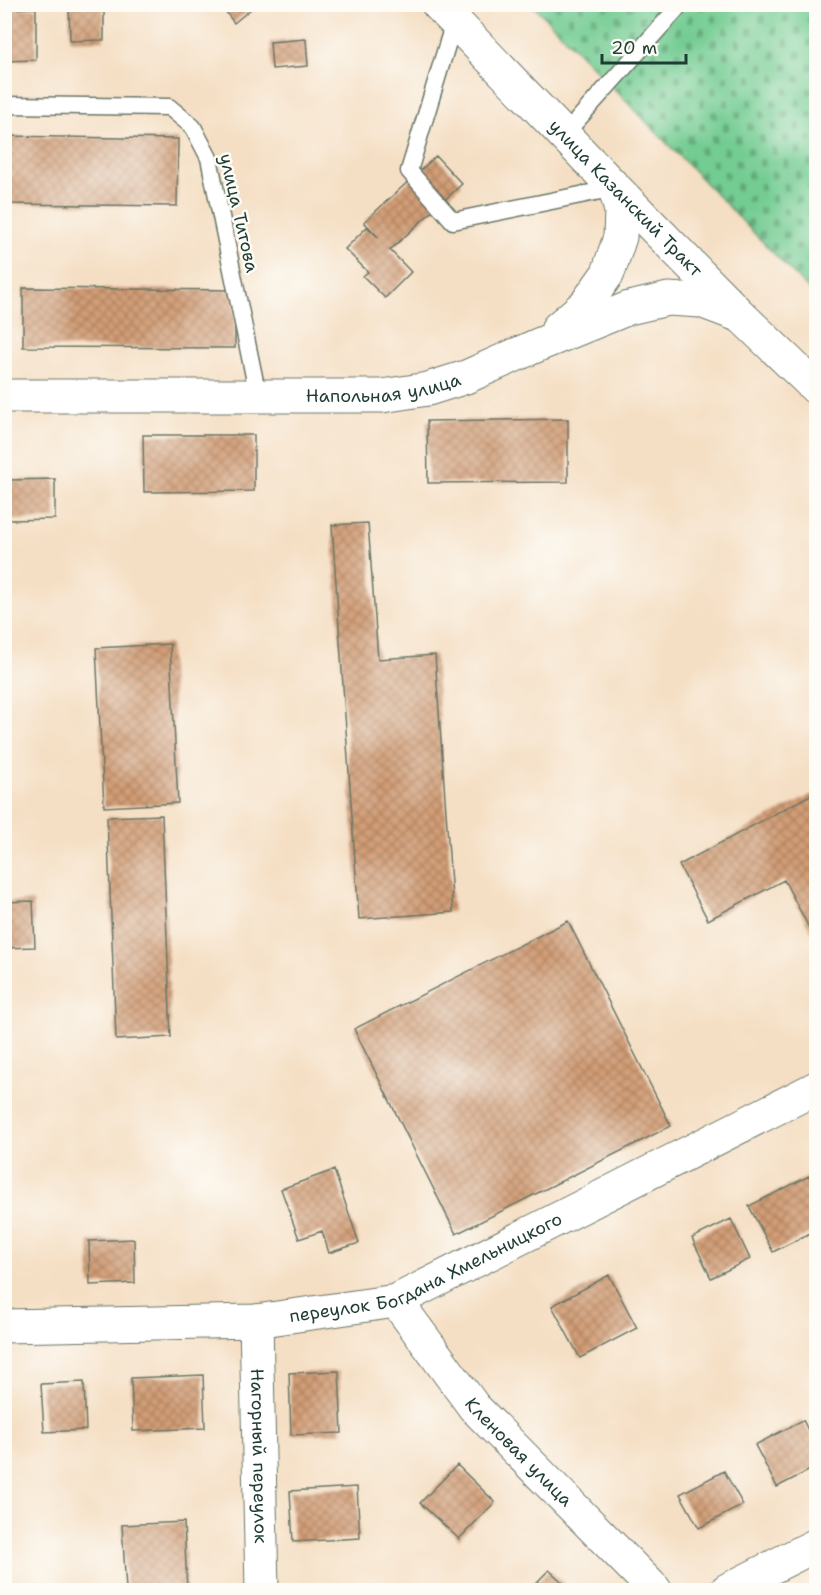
<svg xmlns="http://www.w3.org/2000/svg" width="821" height="1595" viewBox="0 0 821 1595" font-family="'Shantell Sans',sans-serif">
  <style>
    .cemetery { fill: url(#cemetery-stones); stroke: #498463; stroke-width: 1.5 }
    .building { fill: url(#building-cross-hatch) }
    .lines { fill: none; stroke-linecap: round; stroke-linejoin: round }
    .service-casing { stroke: #6a7666; stroke-width: 19 }
    .minor-casing { stroke: #6a7666; stroke-width: 35 }
    .service { stroke: #fff; stroke-width: 16 }
    .minor { stroke: #fff; stroke-width: 33 }
    .labels { text-anchor: middle; dominant-baseline: central; stroke-width: 5; stroke-linejoin: round; paint-order: stroke }
    .street-label { font-size: 18px; fill: #1f3d34; stroke: #fdfcf7 }
  </style>
  <defs>
    <pattern id="cemetery-stones" width="16" height="16" patternUnits="userSpaceOnUse" patternTransform="scale(1.5)"><rect width="16" height="16" fill="#73cc92"/><path d="M2 7V4a2 2 0 0 1 4 0v3zM10 15v-3a2 2 0 0 1 4 0v3z" fill="#5ea778"/></pattern>
    <pattern id="building-cross-hatch" width="8" height="8" patternUnits="userSpaceOnUse" patternTransform="scale(1.5)"><rect width="8" height="8" fill="#d29d76"/><path d="M0 0l8 8M0 8l8-8" fill="none" stroke="#aa8162"/></pattern>
  </defs>
  <rect width="100%" height="100%" fill="#fdfcf7"/>
  <filter id="ink" filterUnits="userSpaceOnUse"><feTurbulence type="fractalNoise" baseFrequency=".0167" numOctaves="2"/><feDisplacementMap in="SourceGraphic" scale="12" xChannelSelector="R" yChannelSelector="G"/><feConvolveMatrix kernelMatrix="1 2 1 2 8 2 1 2 1" color-interpolation-filters="sRGB"/></filter>
  <filter id="wash" filterUnits="userSpaceOnUse"><feTurbulence type="fractalNoise" baseFrequency=".008" numOctaves="4" result="noise"/><feDisplacementMap in="SourceGraphic" scale="24" xChannelSelector="R" yChannelSelector="G"/><feGaussianBlur stdDeviation="1.35" result="paint"/><feColorMatrix in="noise" values="0 0 0 0 0 0 0 0 0 0 0 0 0 0 0 0 0 1.4 0 .05"/><feComposite in="paint" operator="in"/></filter>
  <g filter="url(#wash)">
    <rect width="100%" height="100%" fill="#f5dfc4"/>
    <!-- cemetery -->
    <path class="cemetery" d="M533,5H816V297Z"/>
    <g id="blocks">
      <!-- building -->
      <path class="building" d="M69,4H104V40L70,41Z
        M220,4H257L234,23Z
        M36,8V60L4,61V9Z
        M306,39L308,66L272,69L270,42Z
        M4,136L178,139L177,206L4,204Z
        M436,156L462,184L390,250L411,272L385,298L363,276L368,272L345,249L367,227L379,238L364,222Z
        M23,288L235,290V348L23,347Z
        M568,419V482L428,483L427,421Z
        M143,435H254V491L144,492Z
        M55,479V519L8,520L7,480Z
        M368,523L378,659L435,655L453,912L359,919L332,525Z
        M170,644L178,803L104,807L96,648Z
        M816,792V941L784,880L708,920L679,865Z
        M162,815L171,1037L116,1040L107,817Z
        M33,901L35,947L4,948V902Z
        M568,921L671,1126L456,1234L354,1029Z
        M334,1170L359,1243L329,1253L322,1231L299,1239L281,1189Z
        M809,1176L816,1192V1230L773,1252L749,1206Z
        M731,1219L750,1259L711,1278L692,1238Z
        M134,1239L135,1283L90,1285L89,1241Z
        M609,1275L637,1328L580,1358L552,1306Z
        M339,1371L342,1433L291,1435L289,1373Z
        M203,1375L205,1428L133,1431L131,1378Z
        M84,1382L86,1430L44,1432L41,1384Z
        M803,1420L816,1446V1467L777,1487L755,1445Z
        M457,1465L495,1502L459,1539L420,1503Z
        M724,1471L743,1505L699,1528L680,1494Z
        M357,1487L360,1538L293,1542L290,1491Z
        M184,1522L187,1590H126L122,1525Z
        M549,1570L571,1590H529Z
        M364,1587V1590H333V1589Z"/>
    </g>
  </g>
  <g filter="url(#ink)">
    <use href="#blocks" fill-opacity="0" stroke="#6a7666" stroke-width="1.5"/>
    <g class="lines">
      <defs>
        <path id="service" d="M454,22L409,171L453,221L615,188
          M4,105L169,107L193,127L209,158L258,396
          M564,135L681,4"/>
        <g id="minor">
          <path id="s1" d="M438,4L615,188L741,316L816,388"/>
          <path d="M558,328L586,304L608,273L620,237L621,211L615,188"/>
          <path id="s2" d="M4,396H382L428,389L466,377L538,345L629,308L668,299L701,301L741,316"/>
          <path id="s3" d="M396,1301L474,1407L655,1590"/>
          <path id="s4" d="M256,1321L262,1590"/>
          <path id="s5" d="M4,1326L256,1321L396,1301L816,1088"/>
          <path d="M727,1590L816,1545"/>
        </g>
      </defs>
      <!-- service casing -->
      <use href="#service" class="service-casing"/>
      <!-- minor casing -->
      <use href="#minor" class="minor-casing"/>
      <!-- service -->
      <use href="#service" class="service"/>
      <!-- minor -->
      <use href="#minor" class="minor"/>
    </g>
  </g>
  <g class="labels">
    <!-- street labels -->
    <g class="street-label">
      <text stroke="none"><textPath href="#s1" startOffset="270">улица Казанский Тракт</textPath></text>
      <text transform="translate(239 213) rotate(77)">улица Титова</text>
      <text stroke="none"><textPath href="#s2" startOffset="380">Напольная улица</textPath></text>
      <text stroke="none"><textPath href="#s5" startOffset="432">переулок Богдана Хмельницкого</textPath></text>
      <text stroke="none"><textPath href="#s3" startOffset="195">Кленовая улица</textPath></text>
      <text stroke="none"><textPath href="#s4" startOffset="135">Нагорный переулок</textPath></text>
    </g>
  </g>
  <!-- margin -->
  <rect width="821" height="1595" fill="none" stroke="#fdfcf7" stroke-width="24"/>
  <!-- scale -->
  <path d="M602 54v9h84v-9" fill="none" stroke="#1f3d34" stroke-width="3"/>
  <text x="611" y="54" font-size="18" fill="#1f3d34" stroke="#fdfcf7" stroke-width="4.5" paint-order="stroke">20 m</text>
</svg>
